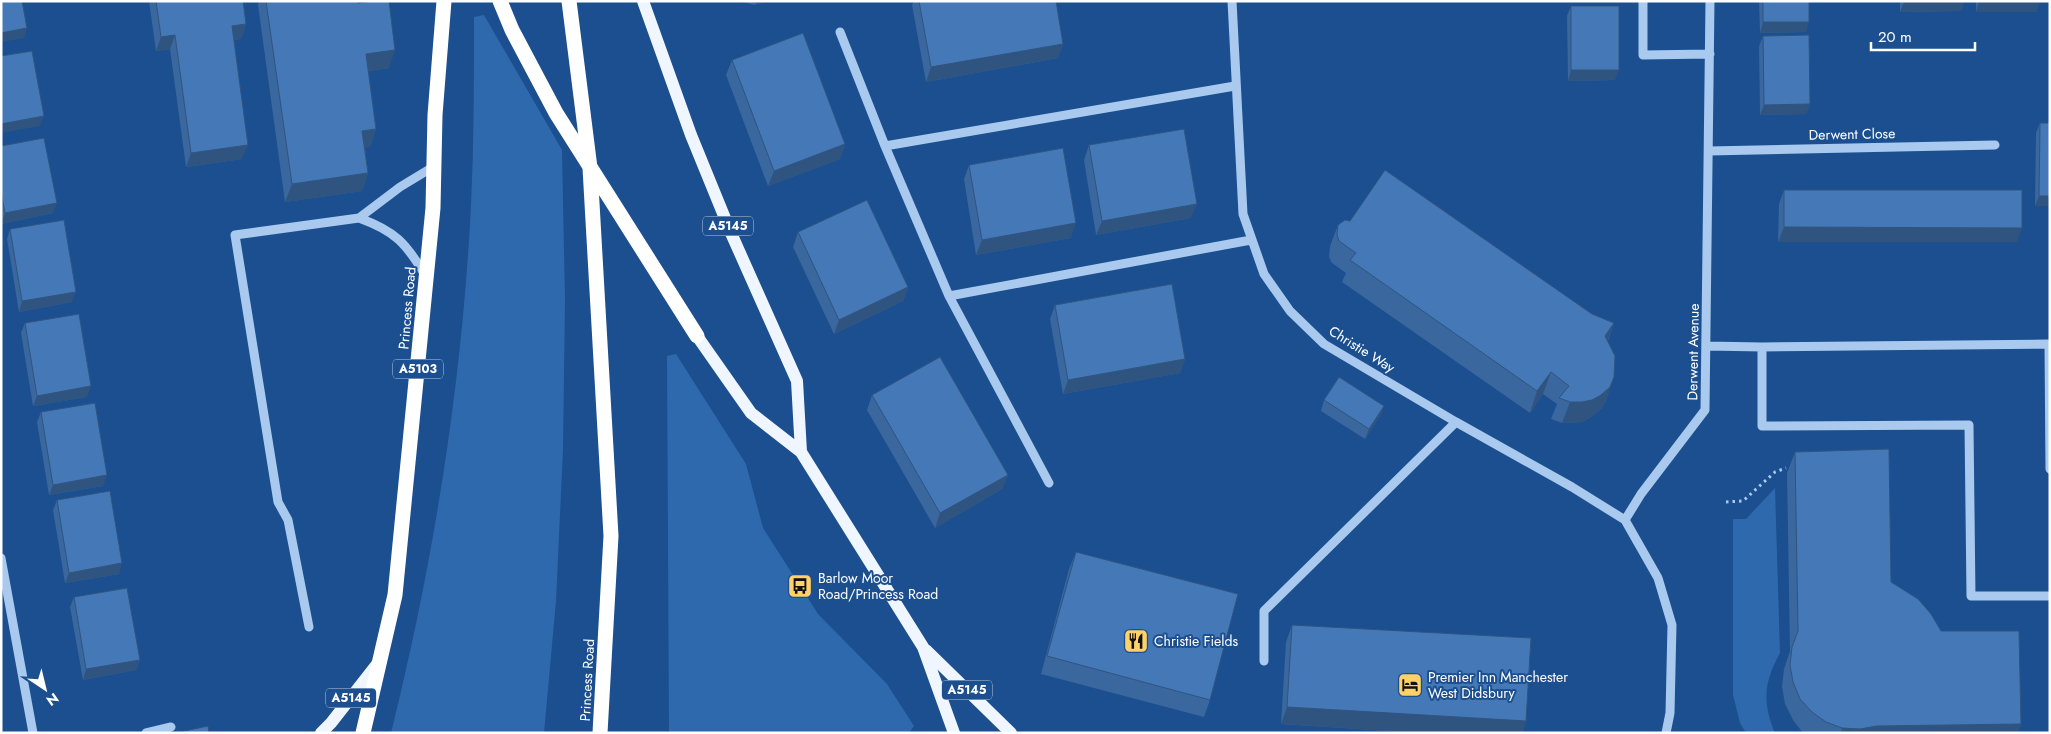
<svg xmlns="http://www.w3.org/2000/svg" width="2051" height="734" viewBox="0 0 2051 734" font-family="Jost,sans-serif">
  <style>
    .green { fill: #2e69ad }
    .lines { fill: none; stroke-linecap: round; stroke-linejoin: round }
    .path { stroke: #a9c9ee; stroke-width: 3; stroke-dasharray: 2.5 4; stroke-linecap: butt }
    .minor { stroke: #a9c9ee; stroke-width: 9 }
    .major { stroke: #f0f6ff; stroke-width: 12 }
    .highway { stroke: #fff; stroke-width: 15 }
    .wall { fill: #3a679d }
    .shaded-wall { fill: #305480 }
    .building { fill: #4478b7; stroke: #305480 }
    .labels { text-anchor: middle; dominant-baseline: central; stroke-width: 4; stroke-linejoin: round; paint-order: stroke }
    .shield { fill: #1b4f8f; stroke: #bbcadd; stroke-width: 1 }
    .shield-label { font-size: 12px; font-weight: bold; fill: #fff }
    .street-label { font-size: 14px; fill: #fff; stroke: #1b4f8f }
    .poi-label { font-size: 14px; fill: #fff; stroke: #1b4f8f; text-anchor: start }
  </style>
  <rect width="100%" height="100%" fill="#1b4f8f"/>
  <!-- green -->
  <path class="green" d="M484,15L562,150L565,300L563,450L556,601L544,733H391C434,560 462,383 471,206C474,143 474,80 474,17Z
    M676,354L746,464L763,528L818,614L887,684L914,726L909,733H669L667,356Z
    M1775,488L1780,653C1764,682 1762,702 1775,733H1746L1740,723L1733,695V519H1746Z"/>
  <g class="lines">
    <!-- path -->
    <path class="path" d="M1726,502L1743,501L1775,472L1786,468"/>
    <!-- minor -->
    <path class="minor" d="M1232,1L1243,214L1264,274L1290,311L1324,344L1456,422L1572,487L1625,520L1658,578L1672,625L1670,713L1666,733
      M1643,1V55L1710,54
      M840,32L885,146L949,296L1049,483
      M885,146L1235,86
      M1709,151L1995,145
      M359,218L400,187L433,167
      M949,296L1251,240
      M1707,346L1762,347
      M2050,469L2049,344L1762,347V426L1969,425L1971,596H2050
      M1625,520L1641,494L1705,410L1710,1
      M1,558L33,733
      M309,627L288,520L278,502L235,235L359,218C395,231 406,243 425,275
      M1264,661V611L1456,422
      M146,733L171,727"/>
    <!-- major -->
    <path class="major" d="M643,1L691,135L731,233L797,381L801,452
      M697,336L751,413L801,452L923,647L954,733
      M926,650L1011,733
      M321,733L331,723L378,663"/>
    <!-- highway -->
    <path class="highway" d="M500,1L512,30L556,113L697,336
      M569,1L590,168L611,536L600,733
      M363,733L395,595L433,208L435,115L444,1"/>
  </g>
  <!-- wall -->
  <path class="wall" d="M149,1H243L246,24L241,39L233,40L242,159L186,167L170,49L156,51Z
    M259,1H358L389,68L368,71L376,129L370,147H365L368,173L362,191L285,202L258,5Z
    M743,1H767L755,5L743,2Z
    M914,1H1056L1063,44L1058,58L926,82L912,5Z
    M1759,1H1809L1806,32L1760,33Z
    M1900,1H1964L1961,11L1900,12Z
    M1976,1H2040L2036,12H1976Z
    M1571,6L1615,80L1568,81L1567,16Z
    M1763,36L1810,104L1806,114L1760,115L1759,46Z
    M732,60L845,144L840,159L768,186L726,75Z
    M2040,123H2050V206H2035L2036,133Z
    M1089,145L1191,218L1096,235L1084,160Z
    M1,146L53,213L1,224Z
    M969,165L1071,238L976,255L964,179Z
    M1784,190L2017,242H1778L1779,204Z
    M1338,225L1592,314L1614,323L1608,341L1607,399L1602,408L1593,416L1584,421L1574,423H1562L1551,419L1557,404L1543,394L1530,413L1342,282L1346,273L1332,263L1329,257L1330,246Z
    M10,229L72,302L19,312L7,239Z
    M798,232L908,287L903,301L834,334L793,247Z
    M1055,305L1185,359L1180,373L1063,394L1050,319Z
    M25,323L87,397L33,406L21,333Z
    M872,395L1008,475L1002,489L935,528L867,410Z
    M1324,400L1384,406L1380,416L1365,439L1321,411Z
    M41,412L103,486L49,495L37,422Z
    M1795,452L1891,582L1941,631L2018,733H1803L1793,720L1785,704L1782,687L1784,669L1790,651L1787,473Z
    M57,500L119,574L65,583L53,510Z
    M1076,552L1210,700L1204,717L1041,674L1069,569Z
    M74,597L140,660L136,670L83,680L70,607Z
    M1292,625L1526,721L1522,733H1420L1281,724L1286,642Z"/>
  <!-- shaded-wall -->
  <path class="shaded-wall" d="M757,1H767L755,5Z
    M1964,1L1961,11L1900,12L1904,2Z
    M1979,2H2040L2036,12H1976Z
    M1763,22H1809L1806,32L1760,33Z
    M246,24L241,39L226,41L232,26Z
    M27,28L24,38L1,42V33Z
    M175,35L170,49L156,51L161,37Z
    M1063,44L1058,58L926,82L931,67Z
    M395,50L389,68L359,72L366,54Z
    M1571,70H1619L1615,80L1568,81Z
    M1810,104L1806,114L1760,115L1764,105Z
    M44,116L40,126L1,133V124Z
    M376,129L370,147L356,149L362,131Z
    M845,144L840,159L768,186L774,171Z
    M248,145L242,159L186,167L191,153Z
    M368,173L362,191L285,202L292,184Z
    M2039,196H2050V206H2035Z
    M57,203L53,213L1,224L5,213Z
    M1197,204L1191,218L1096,235L1102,221Z
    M1076,223L1071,238L976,255L982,240Z
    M1784,227L2022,228L2017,242H1778Z
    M908,287L903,301L834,334L839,320Z
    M76,292L72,302L19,312L22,301Z
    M1614,323L1606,345L1605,336Z
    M1185,359L1180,373L1063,394L1068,380Z
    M1551,372L1543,394L1530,413L1537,391Z
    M1614,377L1607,399L1602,408L1593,416L1584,421L1574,423H1562L1570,402Z
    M91,386L87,397L33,406L37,396Z
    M1384,406L1380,416L1365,439L1369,429Z
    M107,475L103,486L49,495L53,485Z
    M1008,475L1002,489L935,528L940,513Z
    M122,563L119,574L65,583L69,573Z
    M140,660L136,670L83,680L86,669Z
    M1287,707L1526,721L1522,733H1420L1281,724Z
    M2021,724L2018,733H1841L1842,728L1877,726Z"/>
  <!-- building -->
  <path class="building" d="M1,1H22L27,28L1,33Z
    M156,1H243L246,24L232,26L248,145L191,153L175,35L161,37Z
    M266,1H358V3L371,1H389L395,50L366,54L376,129L362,131L368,173L292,184Z
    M919,1H1056L1063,44L931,67Z
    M1763,1H1809V22H1763Z
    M1979,1H2040V2H1979Z
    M1571,6H1619V70H1571Z
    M803,33L845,144L774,171L732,60Z
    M1809,35L1810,104L1764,105L1763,36Z
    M32,51L44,116L1,124V56Z
    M2040,123H2050V196H2039Z
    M1184,129L1197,204L1102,221L1089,145Z
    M44,138L57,203L5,213L1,192V146Z
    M1063,148L1076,223L982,240L969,165Z
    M1385,170L1592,314L1614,323L1605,336L1615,356L1614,377L1610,387L1601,395L1592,400L1582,402H1570L1559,398L1569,386L1551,372L1537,391L1350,260L1356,253L1339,241L1337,235L1338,225L1345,220L1350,221Z
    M1784,190H2022V228L1784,227Z
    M867,200L908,287L839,320L798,232Z
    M64,220L76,292L22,301L10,229Z
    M1172,284L1185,359L1068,380L1055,305Z
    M79,314L91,386L37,396L25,323Z
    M940,357L1008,475L940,513L872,395Z
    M1339,377L1384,406L1369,429L1324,400Z
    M95,403L107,475L53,485L41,412Z
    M1889,449L1891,582L1918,599L1931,614L1941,631H2019L2021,724L1877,726L1860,729L1842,728L1826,722L1812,712L1800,699L1793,682L1790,665L1792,647L1798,631L1795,452Z
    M110,491L122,563L69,573L57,500Z
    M1076,552L1238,594L1210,700L1047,656Z
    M127,588L140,660L86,669L74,597Z
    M1292,625L1531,638L1526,721L1287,707Z
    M208,726L209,733H175Z"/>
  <!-- icons -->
  <defs>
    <symbol id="bus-square" viewBox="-11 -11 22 22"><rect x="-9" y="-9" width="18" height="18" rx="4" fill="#ffd166" stroke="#1b4f8f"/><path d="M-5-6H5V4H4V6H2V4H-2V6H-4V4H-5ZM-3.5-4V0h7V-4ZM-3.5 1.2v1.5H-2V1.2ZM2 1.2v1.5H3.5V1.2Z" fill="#111"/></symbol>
    <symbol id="restaurant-square" viewBox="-11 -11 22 22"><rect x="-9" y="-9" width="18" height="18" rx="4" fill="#ffd166" stroke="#1b4f8f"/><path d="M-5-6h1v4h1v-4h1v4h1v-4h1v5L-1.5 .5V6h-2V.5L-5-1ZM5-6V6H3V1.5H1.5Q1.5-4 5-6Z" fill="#111"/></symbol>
    <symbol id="hotel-square" viewBox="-11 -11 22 22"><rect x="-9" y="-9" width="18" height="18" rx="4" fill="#ffd166" stroke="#1b4f8f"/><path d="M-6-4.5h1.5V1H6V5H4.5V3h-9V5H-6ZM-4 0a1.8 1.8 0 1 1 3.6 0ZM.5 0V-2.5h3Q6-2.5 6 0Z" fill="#111"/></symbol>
  </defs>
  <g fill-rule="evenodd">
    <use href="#bus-square" x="786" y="572" width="28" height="28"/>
    <use href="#restaurant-square" x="1122" y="627" width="28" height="28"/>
    <use href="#hotel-square" x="1396" y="671" width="28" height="28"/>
  </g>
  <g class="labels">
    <!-- shield labels -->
    <g class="shield">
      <rect x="703" y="216.5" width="50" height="19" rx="4"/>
      <rect x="393" y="359.5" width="50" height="19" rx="4"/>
      <rect x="942" y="680.5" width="50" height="19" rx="4"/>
      <rect x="326" y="688.5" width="50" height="19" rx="4"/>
    </g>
    <g class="shield-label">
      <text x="728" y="226">A5145</text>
      <text x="418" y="369">A5103</text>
      <text x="967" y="690">A5145</text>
      <text x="351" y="698">A5145</text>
    </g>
    <!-- street labels -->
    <g class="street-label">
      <text transform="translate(1852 134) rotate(-1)">Derwent Close</text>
      <text transform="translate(407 308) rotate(-85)">Princess Road</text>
      <text transform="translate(1362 349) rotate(32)">Christie Way</text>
      <text transform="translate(1693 352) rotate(-89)">Derwent Avenue</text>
      <text transform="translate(587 680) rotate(-87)">Princess Road</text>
    </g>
    <!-- poi labels -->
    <g class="poi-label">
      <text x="818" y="578">Barlow Moor<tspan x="818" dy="16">Road/Princess Road</tspan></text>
      <text x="1154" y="641">Christie Fields</text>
      <text x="1428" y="677">Premier Inn Manchester<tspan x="1428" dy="16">West Didsbury</tspan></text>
    </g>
  </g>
  <!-- border -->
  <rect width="2051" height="734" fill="none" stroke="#ffffff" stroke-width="5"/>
  <!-- north arrow -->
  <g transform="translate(45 689) rotate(145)" stroke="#1b4f8f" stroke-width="4" paint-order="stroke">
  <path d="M0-4L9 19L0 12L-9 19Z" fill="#ffffff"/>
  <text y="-8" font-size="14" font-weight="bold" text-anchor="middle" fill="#ffffff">N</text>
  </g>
  <!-- scale -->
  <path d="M1871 42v8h104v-8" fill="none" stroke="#ffffff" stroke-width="2.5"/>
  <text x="1878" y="42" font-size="15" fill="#ffffff" stroke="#1b4f8f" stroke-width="4" paint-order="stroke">20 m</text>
</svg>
